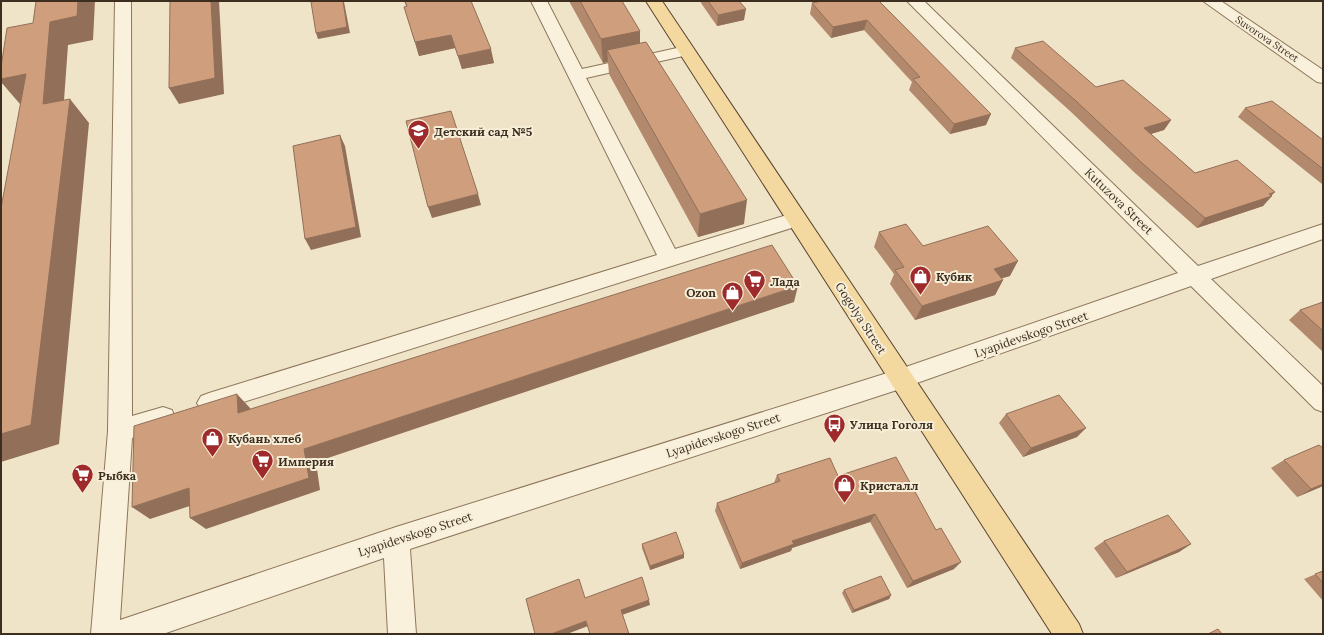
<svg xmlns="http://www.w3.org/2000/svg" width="1324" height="635" viewBox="0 0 1324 635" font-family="Lora,serif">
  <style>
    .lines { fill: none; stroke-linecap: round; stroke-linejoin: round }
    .minor-casing { stroke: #8d765c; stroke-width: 2 }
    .major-casing { stroke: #5b4430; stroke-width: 2 }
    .minor { fill: #faf1dc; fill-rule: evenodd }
    .major { fill: #f3d9a0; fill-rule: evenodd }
    .wall { fill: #b2896c }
    .shaded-wall { fill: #916f58 }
    .building { fill: #cf9f7d; stroke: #916f58 }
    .labels { text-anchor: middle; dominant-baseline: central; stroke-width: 4; stroke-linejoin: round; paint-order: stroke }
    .far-street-label { font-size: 10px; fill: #3d2e20; stroke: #f7eed8 }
    .poi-label { font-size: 12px; font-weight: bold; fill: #3d2e20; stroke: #f7eed8; text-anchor: start }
    .street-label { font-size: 12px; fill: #3d2e20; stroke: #f7eed8 }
  </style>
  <rect width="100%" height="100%" fill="#f0e4c8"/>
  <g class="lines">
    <defs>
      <path id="minor" d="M115,1H131L132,416L163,407L172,410L175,418L172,426L132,438L120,620L396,527L900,369L1178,273L907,1H924L1198,266L1323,224V239L1211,279L1323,386V412L1315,409L1191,286L900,389L410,549L416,634H388L384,558L163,634H91L108,431Z
        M531,1H547L582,69L686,46L692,48L694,51L692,54L586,78L675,249L797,212L804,214L807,219L804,224L209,413L201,410L197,403L201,396L209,393L657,255Z
        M1203,1H1221L1323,70V83L1317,82Z"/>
      <path id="major" d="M646,1H662L1079,624L1083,634H1052Z"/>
    </defs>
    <!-- minor casing -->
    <use href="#minor" class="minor-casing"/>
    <!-- major casing -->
    <use href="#major" class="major-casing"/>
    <!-- minor -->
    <use href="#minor" class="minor"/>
    <!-- major -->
    <use href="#major" class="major"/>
  </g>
  <!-- wall -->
  <path class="wall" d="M404,1H471L494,63L462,69L455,48L419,56L404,7L406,6Z
    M569,1H622L640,43L744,224L698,237L609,74L608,62L603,63Z
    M701,1H739L744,20L717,26L701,3Z
    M879,1L986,125L950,134L909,90L912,82L864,30L831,38L810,14L812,3Z
    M1015,48L1096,87L1171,120L1164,130L1151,134L1195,173L1271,196L1263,206L1197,228L1135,173L1070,111L1011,58Z
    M1245,108L1323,140V184H1322L1238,117Z
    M879,232L923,246L1010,276L1001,278L1003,280L995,295L915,320L890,284L894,274L874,247Z
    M1323,302V352L1289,320L1300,310Z
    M1006,414L1077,437L1023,457L999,423Z
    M1323,448V486L1297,497L1271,468L1284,460Z
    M777,475L838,476L954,569L907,588L870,522L792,548L791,551L740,569L715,511L717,503L774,483Z
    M1104,541L1191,544L1179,552L1116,578L1094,548Z
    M642,544L684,558L650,570L642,548Z
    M1323,571V601L1304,579Z
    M844,590L891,595L889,599L852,613L842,593Z"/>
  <!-- shaded-wall -->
  <path class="shaded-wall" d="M78,1H95L93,40L68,45L62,128L43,104V98L20,104L1,82V79L50,22Z
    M211,1H219L224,94L179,104L169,88Z
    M343,1H344V2L350,33L318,39L316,33Z
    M746,9L744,20L717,26L718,15Z
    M867,20L864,30L831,38L833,27Z
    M640,31V55L607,50L608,62L603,63L601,39Z
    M451,35L455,48L419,56L415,42Z
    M491,49L494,63L462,69L458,56Z
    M70,99L89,123L59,444L1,462V434Z
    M991,114L986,125L950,134L954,124Z
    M1171,120L1164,130L1137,138L1144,128Z
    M340,135L345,146L361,237L311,250L305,239Z
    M1275,192L1270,197L1272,196L1263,206L1197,228L1205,218Z
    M478,194L481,205L432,218L428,207Z
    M747,200L744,224L698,237L700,214Z
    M1018,261L1010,276L986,283L994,269Z
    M1003,280L995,295L915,320L922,306Z
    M798,286L794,302L316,462L320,490L206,529L190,518L304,449Z
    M237,394L250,408L251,427L238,413Z
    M1086,428L1077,437L1023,457L1031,448Z
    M1323,484V486L1297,497L1311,489Z
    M189,488L205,501L150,519L132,507Z
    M875,514L870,522L792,548L791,551L740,569L742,563L792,541Z
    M1191,544L1179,552L1116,578L1127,572Z
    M684,554V558L650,570V566Z
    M961,562L954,569L907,588L913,581Z
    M891,595L889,599L852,613L854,610Z
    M649,600L650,605L622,615L621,610Z
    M586,621L588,626L567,634H551Z"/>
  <!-- building -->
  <path class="building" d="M36,1H78L77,16L50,22L43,104L70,99L31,425L1,434V208L26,74L1,79V67L7,28L33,23Z
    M170,1H211L215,78L169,88Z
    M317,1H343L347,27L316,33L311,2Z
    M405,1H471L491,49L458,56L451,35L415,42L404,7L407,6Z
    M580,1H622L640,31L601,39Z
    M708,1H739L746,9L718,15Z
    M822,1H879L991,114L954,124L913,79L920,77L867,20L833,27L812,3Z
    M1043,41L1096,87L1123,80L1171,120L1144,128L1195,173L1237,160L1275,192L1269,194L1272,196L1205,218L1142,163L1076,101L1015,48Z
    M646,42L747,200L700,214L607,50Z
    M1272,101L1323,140V169L1245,108Z
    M451,111L478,194L428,207L406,121Z
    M340,135L356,227L305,239L293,146Z
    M906,224L923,246L988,226L1018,261L994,269L1003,280L922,306L895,270L904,267L879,232Z
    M772,245L798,286L304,449L309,478L190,518L189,488L132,507L134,426L237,394L238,413Z
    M1323,302V331L1300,310Z
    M1059,395L1086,428L1031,448L1006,414Z
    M1319,445L1323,448V484L1311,489L1284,460Z
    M896,457L936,530L941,528L961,562L913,581L875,514L792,541L794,544L742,563L717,503L780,481L777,475L830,458L838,476Z
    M1168,515L1191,544L1127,572L1104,541Z
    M676,532L684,554L650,566L642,544Z
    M1323,571V583L1315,574Z
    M881,576L891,595L854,610L844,590Z
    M642,577L649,600L621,610L629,634H590L586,621L551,634H535L526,599L579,579L585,598Z
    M1218,629L1222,634H1208Z"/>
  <!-- icons -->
  <defs>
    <symbol id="school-pin" viewBox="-11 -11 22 30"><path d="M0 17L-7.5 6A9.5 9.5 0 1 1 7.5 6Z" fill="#9e2a2b" stroke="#f7eed8"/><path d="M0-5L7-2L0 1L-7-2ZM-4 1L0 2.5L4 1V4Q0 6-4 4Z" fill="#fff"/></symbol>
    <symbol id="shop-pin" viewBox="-11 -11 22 30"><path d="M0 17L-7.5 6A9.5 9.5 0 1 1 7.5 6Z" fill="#9e2a2b" stroke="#f7eed8"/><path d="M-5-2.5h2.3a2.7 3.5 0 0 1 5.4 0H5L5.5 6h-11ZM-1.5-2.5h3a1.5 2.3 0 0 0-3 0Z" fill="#fff"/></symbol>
    <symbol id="supermarket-pin" viewBox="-11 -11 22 30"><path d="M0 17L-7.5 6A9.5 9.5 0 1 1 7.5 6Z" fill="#9e2a2b" stroke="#f7eed8"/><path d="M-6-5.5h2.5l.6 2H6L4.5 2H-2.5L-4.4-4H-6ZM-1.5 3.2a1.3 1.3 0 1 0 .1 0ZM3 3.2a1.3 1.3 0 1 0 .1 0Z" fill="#fff"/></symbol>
    <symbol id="bus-pin" viewBox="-11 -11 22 30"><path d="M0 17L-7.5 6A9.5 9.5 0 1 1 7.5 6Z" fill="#9e2a2b" stroke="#f7eed8"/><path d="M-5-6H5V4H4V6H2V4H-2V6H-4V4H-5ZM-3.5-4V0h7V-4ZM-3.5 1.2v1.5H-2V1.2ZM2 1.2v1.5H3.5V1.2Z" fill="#fff"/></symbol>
  </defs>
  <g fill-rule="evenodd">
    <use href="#school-pin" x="406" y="118" width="25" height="34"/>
    <use href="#shop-pin" x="908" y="264" width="25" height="34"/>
    <use href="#supermarket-pin" x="742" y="268" width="25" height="34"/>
    <use href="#shop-pin" x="720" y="280" width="25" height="34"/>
    <use href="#bus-pin" x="822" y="412" width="25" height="34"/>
    <use href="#shop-pin" x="200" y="426" width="25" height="34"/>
    <use href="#supermarket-pin" x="250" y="448" width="25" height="34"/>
    <use href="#supermarket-pin" x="70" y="462" width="25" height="34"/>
    <use href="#shop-pin" x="832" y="472" width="25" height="34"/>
  </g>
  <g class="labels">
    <!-- far-street labels -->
    <g class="far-street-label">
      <text transform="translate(1267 39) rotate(34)">Suvorova Street</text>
    </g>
    <!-- poi labels -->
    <g class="poi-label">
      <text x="434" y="131">Детский сад №5</text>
      <text x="936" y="276">Кубик</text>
      <text x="770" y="281">Лада</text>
      <text x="716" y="292" text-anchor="end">Ozon</text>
      <text x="850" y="424">Улица Гоголя</text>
      <text x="228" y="438">Кубань хлеб</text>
      <text x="278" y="461">Империя</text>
      <text x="98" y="475">Рыбка</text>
      <text x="860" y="485">Кристалл</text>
    </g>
    <!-- street labels -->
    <g class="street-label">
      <text transform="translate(1119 201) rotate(44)">Kutuzova Street</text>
      <text transform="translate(861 318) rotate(57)">Gogolya Street</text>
      <text transform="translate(1031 334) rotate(-19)">Lyapidevskogo Street</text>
      <text transform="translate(723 435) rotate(-18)">Lyapidevskogo Street</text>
      <text transform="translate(415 534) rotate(-18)">Lyapidevskogo Street</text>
    </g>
  </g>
  <!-- border -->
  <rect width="1324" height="635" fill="none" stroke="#3d2e20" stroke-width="4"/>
</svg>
